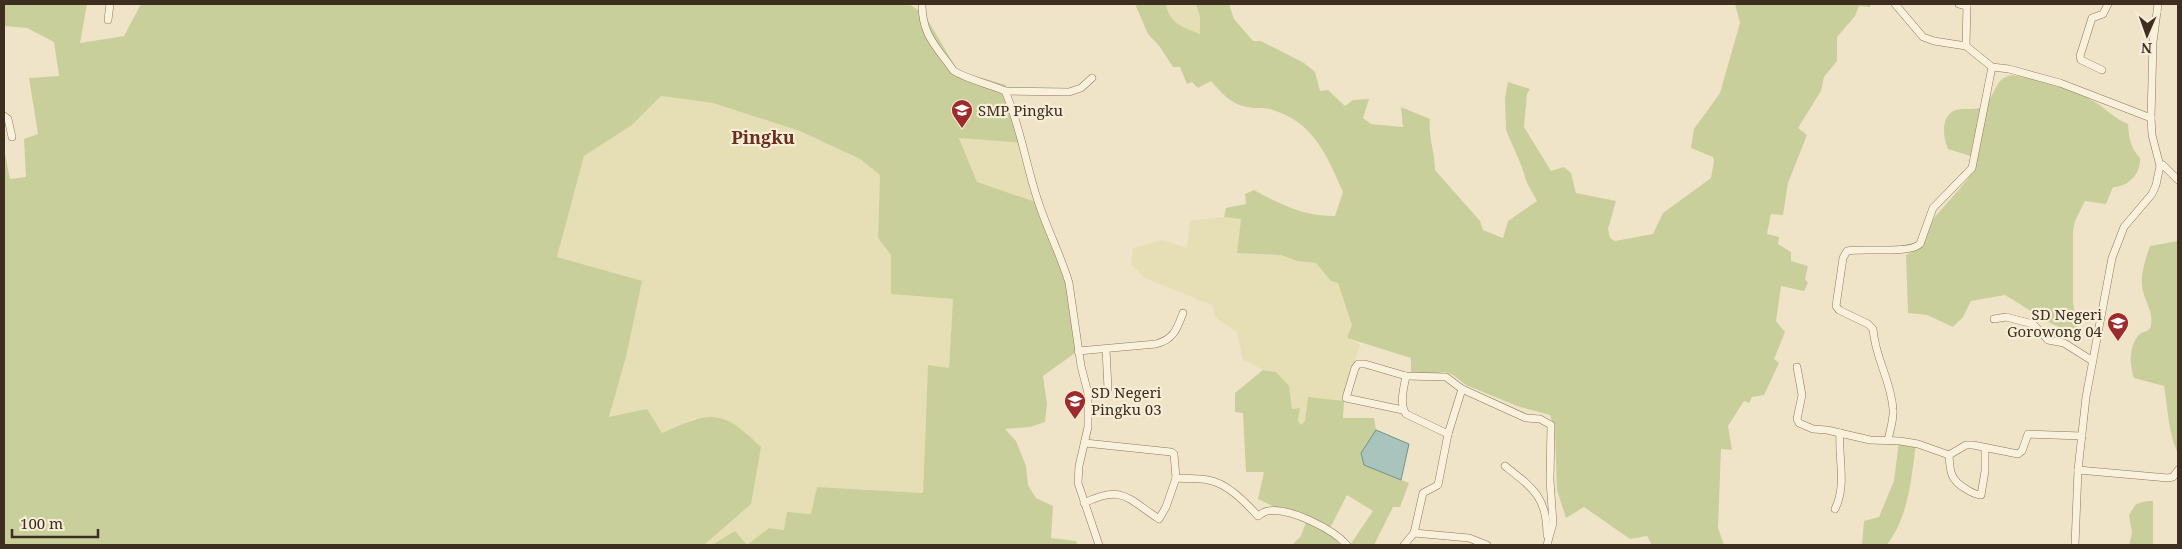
<svg xmlns="http://www.w3.org/2000/svg" width="2182" height="549" font-family="'Noto Serif',serif">
<rect width="100%" height="100%" fill="#f0e4c8"/>
<!-- farmland -->
<g fill="#e6deb5">
<path d="M1166,4H1196L1200,17V35L1175,24L1167,13Z"/>
<path d="M661,96L713,103L800,131L860,159L880,175L878,238L891,255V294L953,299L949,369L928,365L923,493L817,487L811,515L784,530L769,528L747,545H704L751,504L695,418L662,433L609,418L626,357L557,257L584,156L632,125Z"/>
<path d="M959,137L1024,143L1036,180L1039,203L977,182Z"/>
<path d="M1224,217L1241,219L1237,253L1281,255L1297,261L1316,263L1331,281L1338,283L1352,325L1347,338L1360,344L1344,401L1308,397L1305,421L1301,425L1298,422L1300,408L1292,409L1276,372L1263,370L1243,360L1237,332L1216,318L1212,305L1145,278L1131,264L1133,248L1163,240L1187,248L1190,221Z"/>
</g>
<!-- green -->
<g fill="#c9cf9b">
<path d="M4,4H87L80,43L124,36L141,4H909L924,14L958,71L1006,85L1024,143L959,138L977,182L1039,203L1071,291L1075,353L1043,376L1047,404L1045,422L1030,427L1005,429L1016,441L1026,466L1028,485L1036,498L1053,506L1051,538L1076,541L1077,545H712L735,531L747,545L769,528L784,530L787,512L811,514L817,487L923,493L928,365L949,368L953,299L891,294V255L878,238L880,175L860,159L800,131L713,103L661,96L632,125L584,156L557,257L642,281L626,357L609,417L647,409L662,433C711,411 721,408 761,447L751,504L704,545H4V149L10,179L26,177L24,139L38,134L29,78L59,76L54,42L27,28L4,26Z"/>
<path d="M1135,4H1166C1169,24 1183,27 1200,34V17L1196,4H1229L1234,19L1253,41H1261L1304,63L1315,72L1320,91L1328,90L1345,106L1353,100L1369,99L1363,118L1371,124L1403,127L1401,107L1430,119C1428,137 1435,152 1435,170L1480,221L1483,230L1503,238L1508,221L1537,201L1527,183L1522,167L1506,130L1505,98L1508,82L1530,89L1527,94L1524,127L1551,171L1564,167L1571,173L1576,193L1616,201L1608,229L1610,238L1615,241L1653,234L1663,213L1711,178L1714,161L1713,157L1691,148L1694,129L1720,93L1740,23L1735,4H1871L1870,7L1859,6L1855,16L1837,37V61L1824,77L1821,91L1798,128L1807,135L1788,183L1783,215L1771,214L1767,234L1779,237L1778,244L1791,252V261L1808,266L1805,279L1808,283L1804,291L1781,286L1776,321L1785,332L1774,359L1779,363L1764,395L1752,397L1749,403L1744,401L1728,426L1732,450L1721,449L1718,528L1724,545H1652L1647,536L1630,539L1584,507L1566,518L1557,490L1555,430L1550,415L1517,406L1466,385L1453,375L1445,372L1429,374L1411,372V358L1347,338L1352,325L1338,283L1331,281L1316,263L1297,261L1281,255L1237,253L1241,219L1224,217L1226,208L1246,204L1245,194L1254,190C1279,204 1305,217 1335,216L1343,192C1326,154 1314,122 1270,109C1263,107 1255,109 1247,107C1230,104 1222,93 1211,81L1198,88L1192,82L1187,84L1180,67H1173L1160,47L1148,34Z"/>
<path d="M2012,75C2039,80 2069,87 2093,101C2108,109 2111,117 2128,124C2129,138 2130,147 2140,158C2141,174 2128,187 2113,187L2106,204L2085,201L2075,221L2073,231V303L2077,327L2071,332L2050,323L2005,295L1971,301L1963,317L1953,327L1927,315L1908,313L1906,255L1921,247L1934,218L1968,179L1977,158L1948,149C1943,138 1940,115 1956,110C1965,108 1975,110 1984,107C1996,95 1994,78 2012,75Z"/>
<path d="M2178,241V454C2168,432 2168,409 2164,386L2134,378C2129,366 2129,343 2140,334C2144,331 2150,332 2151,325C2154,311 2142,298 2142,284C2141,273 2146,257 2150,246Z"/>
<path d="M1263,370L1276,372L1289,386L1292,409L1300,408L1298,421L1301,425L1305,421L1308,397L1344,401L1343,418H1374L1376,430L1361,453L1364,465L1409,483L1400,507H1393L1374,545H1350L1373,511L1347,495L1328,532L1341,545H1292L1301,536L1306,522L1258,499L1264,472H1246L1243,413L1235,412V393Z"/>
<path d="M1899,441L1916,444C1911,480 1909,515 1887,545H1862L1864,521L1879,517L1894,481Z"/>
<path d="M2147,501H2153V545H2129L2132,533L2129,515L2136,504Z"/>
</g>
<!-- water -->
<path fill="#a9c4bc" stroke="#6f938a" d="M1376,430L1409,444L1401,480L1364,465L1361,453Z"/>
<g fill="none" stroke-linecap="round" stroke-linejoin="round">
<!-- minor casing -->
<g stroke="#8d765c" stroke-width="8">
<g id="minor">
<path d="M922,4C922,35 936,46 953,70C960,77 992,85 1005,91C1021,127 1026,167 1039,204C1048,231 1061,256 1069,283L1081,366L1088,393V427L1079,466L1078,483L1099,545"/>
<path d="M1895,4L1923,37L1934,41L1966,46"/>
<path d="M1959,4L1967,6"/>
<path d="M1967,4L1966,46L1992,67L2009,69L2060,83L2151,118"/>
<path d="M108,20L110,4"/>
<path d="M2102,70L2081,60L2080,56L2092,18L2103,14L2108,4"/>
<path d="M1005,91L1069,92L1081,88L1092,78"/>
<path d="M4,116L8,119L12,137"/>
<path d="M2163,165L2178,180"/>
<path d="M1994,319L2006,317L2033,324L2048,340L2064,343L2091,360"/>
<path d="M1078,351L1156,344C1174,339 1177,329 1183,313"/>
<path d="M1797,367L1802,395L1797,419L1799,423L1813,429L1827,430L1870,440L1900,441L1918,444L1949,455L1966,445H1973L2018,454L2022,451L2028,434L2082,436"/>
<path d="M1406,376C1404,387 1399,404 1406,414L1448,434"/>
<path d="M1088,393L1103,392L1108,389L1106,349"/>
<path d="M1403,410L1346,398L1355,368L1358,364H1365L1406,376L1446,377L1462,389L1526,418L1540,419L1551,425L1550,480L1553,523L1547,545"/>
<path d="M1888,440C1890,430 1894,419 1893,409C1891,380 1875,358 1873,329L1868,324L1839,310L1836,306L1843,258L1847,251C1864,248 1909,254 1920,244L1933,208L1972,168L1992,67"/>
<path d="M1085,443L1171,452L1174,454L1176,478C1187,479 1198,478 1208,480C1227,483 1245,502 1258,516C1261,514 1265,511 1268,511C1290,507 1334,530 1347,545"/>
<path d="M1949,455C1950,471 1950,480 1966,489C1971,492 1975,495 1981,495L1985,471V448"/>
<path d="M1505,466C1533,488 1547,497 1547,535"/>
<path d="M2078,470L2168,478L2173,477L2178,470"/>
<path d="M1084,503C1122,485 1126,497 1159,519L1166,507L1176,478"/>
<path d="M1835,509C1847,485 1838,458 1840,433"/>
<path d="M1414,533L1469,538L1487,545"/>
<path d="M1404,545L1414,533L1423,493L1438,485L1448,434L1462,389"/>
<path d="M2075,545L2078,470L2086,397L2112,258L2124,227L2152,194L2156,185L2160,166L2152,135L2151,118L2153,42L2158,4"/>
</g>
</g>
<!-- minor -->
<use href="#minor" stroke="#faf1dc" stroke-width="7"/>
</g>
<!-- icons -->
<defs>
<g id="school-pin" transform="scale(1.125)"><path d="M0 17L-7.5 6A9.5 9.5 0 1 1 7.5 6Z" fill="#9e2a2b" stroke="#f7eed8"/><path d="M0-5L7-2L0 1L-7-2ZM-4 1L0 2.5L4 1V4Q0 6-4 4Z" fill="#fff"/></g>
</defs>
<g fill-rule="evenodd">
<use href="#school-pin" x="962" y="110"/>
<use href="#school-pin" x="2118" y="323"/>
<use href="#school-pin" x="1075" y="401"/>
</g>
<g text-anchor="middle" dominant-baseline="central" stroke-width="4.5" stroke-linejoin="round" paint-order="stroke">
<!-- poi labels -->
<g font-size="15" fill="#3d2e20" stroke="#f7eed8" text-anchor="start">
<text x="978" y="110">SMP Pingku</text>
<text x="2102" y="314" text-anchor="end">SD Negeri<tspan x="2102" dy="17">Gorowong 04</tspan></text>
<text x="1091" y="392">SD Negeri<tspan x="1091" dy="17">Pingku 03</tspan></text>
</g>
<!-- quarter labels -->
<g font-size="18" font-weight="bold" fill="#6b2e1e" stroke="#f7eed8">
<text x="763" y="137">Pingku</text>
</g>
</g>
<!-- border -->
<rect width="2182" height="549" fill="none" stroke="#3d2e20" stroke-width="10"/>
<!-- north arrow -->
<g transform="translate(2147 35) rotate(182)" stroke="#f7eed8" stroke-width="4" paint-order="stroke">
<path d="M0-4L9 19L0 12L-9 19Z" fill="#3d2e20"/>
<text y="-8" font-size="14" font-weight="bold" text-anchor="middle" fill="#3d2e20">N</text>
</g>
<!-- scale -->
<path d="M12 529v8h86v-8" fill="none" stroke="#3d2e20" stroke-width="2.5"/>
<text x="20" y="529" font-size="15" fill="#3d2e20" stroke="#f7eed8" stroke-width="4" paint-order="stroke">100 m</text>
</svg>
